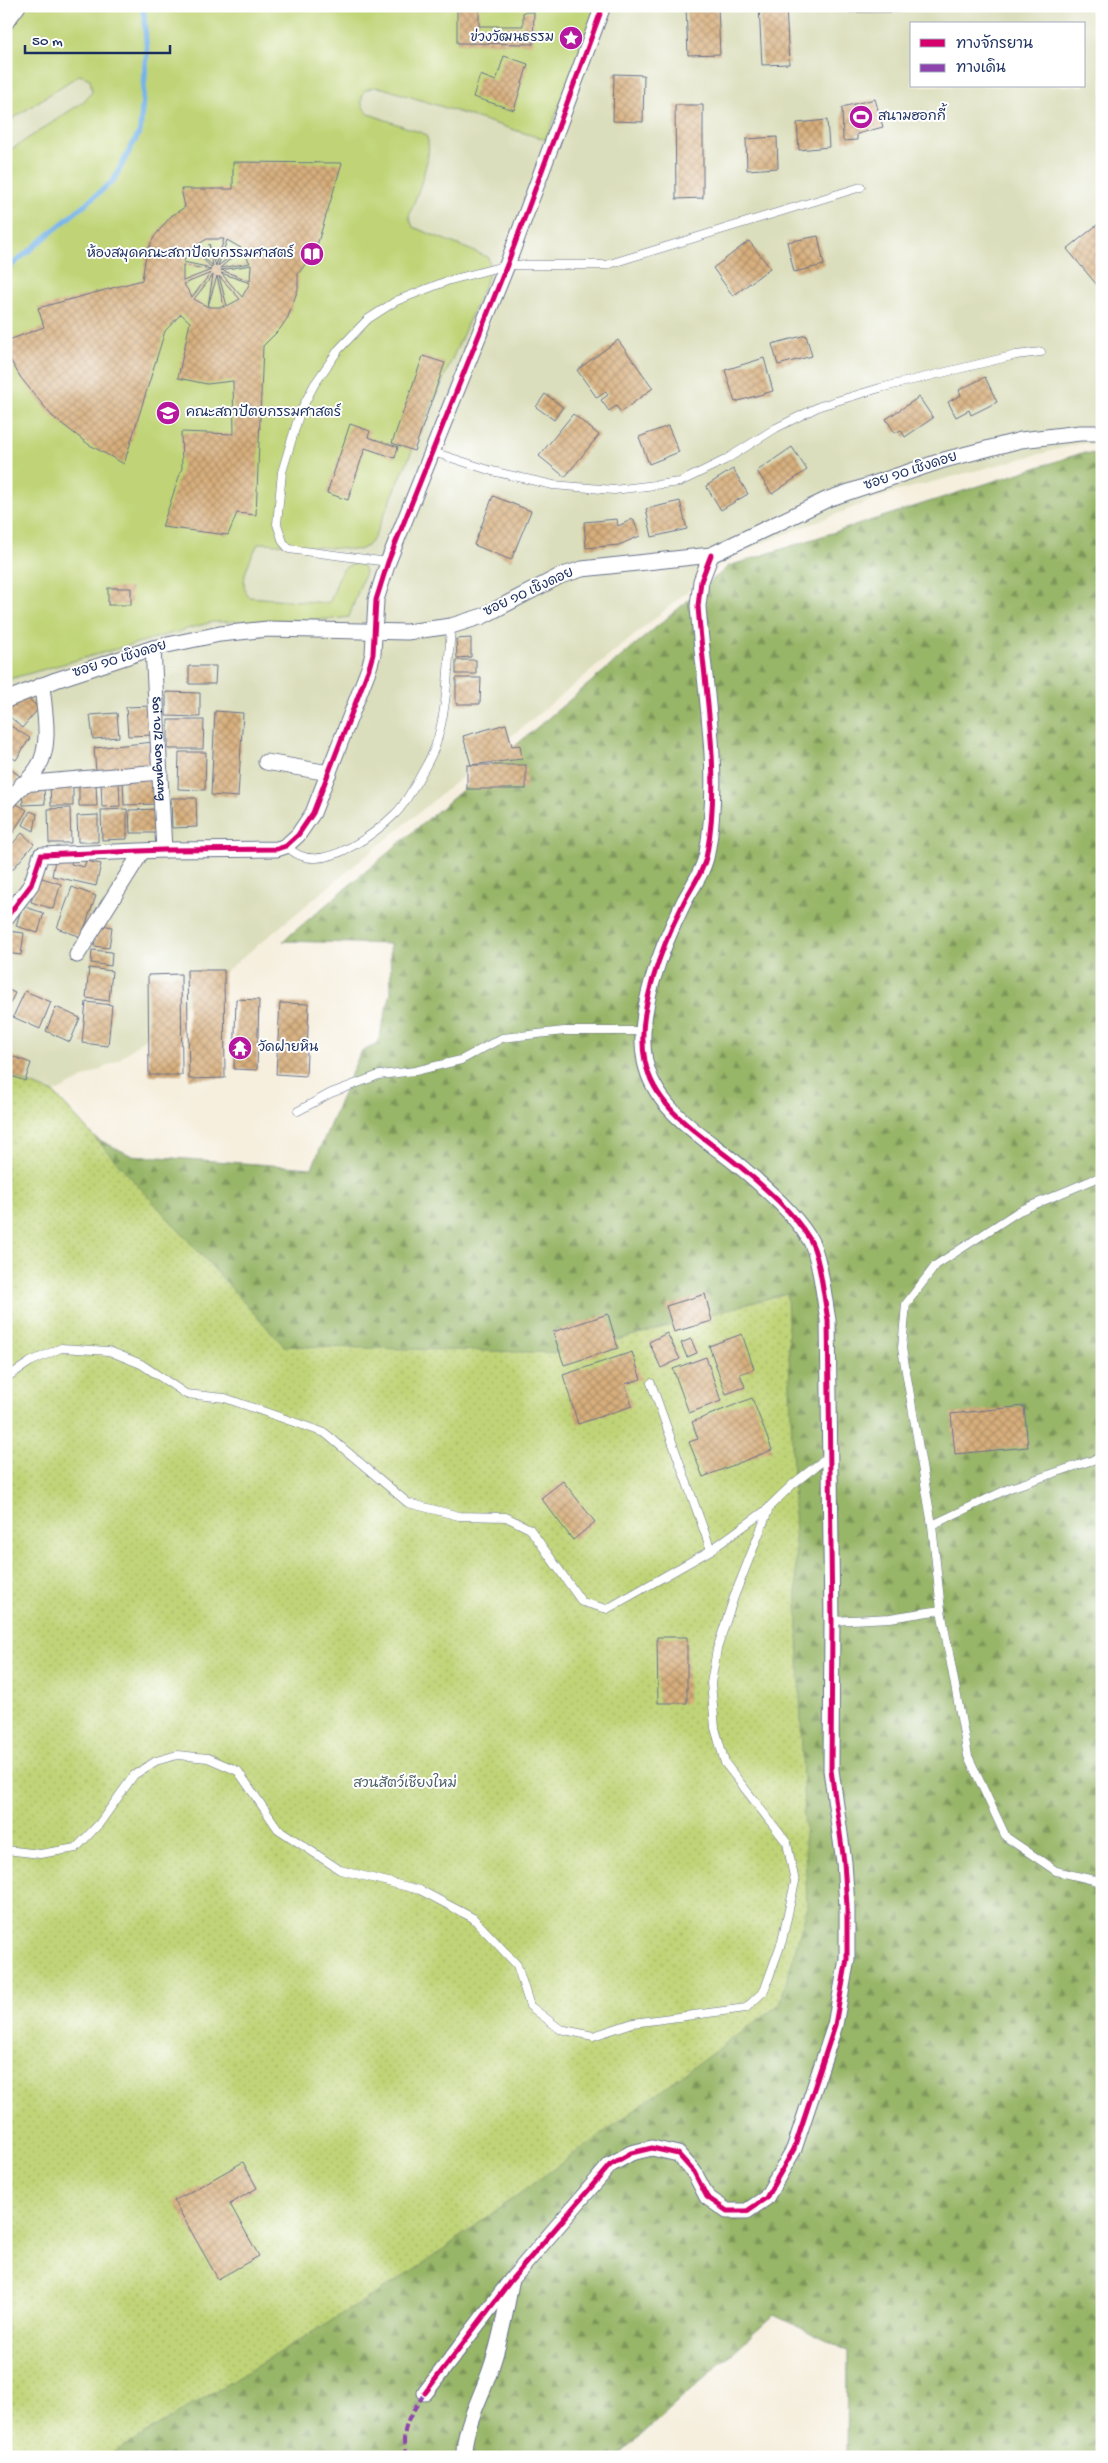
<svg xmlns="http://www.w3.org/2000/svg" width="1108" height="2463" font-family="'Gochi Hand','Playpen Sans Thai',sans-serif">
<defs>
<pattern id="forest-firs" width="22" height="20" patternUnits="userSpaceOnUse" patternTransform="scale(1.25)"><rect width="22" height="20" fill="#98b668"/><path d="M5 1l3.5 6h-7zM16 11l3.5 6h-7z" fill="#7b9459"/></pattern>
<pattern id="park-dots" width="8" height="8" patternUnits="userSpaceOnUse" patternTransform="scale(1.25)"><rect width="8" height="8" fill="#c0d477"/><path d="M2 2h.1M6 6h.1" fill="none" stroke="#a4b669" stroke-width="1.8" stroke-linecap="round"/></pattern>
<pattern id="building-cross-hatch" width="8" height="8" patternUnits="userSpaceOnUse" patternTransform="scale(1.25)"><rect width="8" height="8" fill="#d8af7c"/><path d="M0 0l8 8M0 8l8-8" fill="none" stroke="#ae8f69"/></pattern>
</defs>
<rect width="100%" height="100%" fill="#fff"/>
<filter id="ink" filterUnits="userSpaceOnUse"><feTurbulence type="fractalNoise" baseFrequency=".02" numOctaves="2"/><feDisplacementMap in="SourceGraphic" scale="10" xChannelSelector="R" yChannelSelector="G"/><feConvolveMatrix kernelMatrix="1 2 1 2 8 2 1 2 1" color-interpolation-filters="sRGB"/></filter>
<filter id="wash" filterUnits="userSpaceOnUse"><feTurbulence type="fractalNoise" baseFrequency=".0096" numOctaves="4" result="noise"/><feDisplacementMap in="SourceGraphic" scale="20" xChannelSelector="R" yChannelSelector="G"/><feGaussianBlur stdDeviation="1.12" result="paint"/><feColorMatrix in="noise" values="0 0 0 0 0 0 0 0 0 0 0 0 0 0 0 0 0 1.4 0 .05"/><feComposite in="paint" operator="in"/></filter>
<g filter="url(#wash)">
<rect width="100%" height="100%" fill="#f6efde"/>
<!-- built -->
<path fill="#dbdebc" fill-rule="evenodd" d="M6,6H1102V445L1082,443L894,492L733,554L117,1061L54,1093L6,1075ZM912,24H1084V86H912Z"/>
<!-- grass -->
<path fill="#c0d477" stroke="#6e826a" d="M26,6H598L546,140L383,88L374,87L365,90C360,100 360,106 369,114L425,134C437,149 415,198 409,217L413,227L488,257L491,270L374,538L367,546L359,550L263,543L258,544C250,559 237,584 249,597L326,603L330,601C339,583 337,561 362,564L365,572L349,617L334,619L212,622L6,680V153L83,102L92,92L90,79L79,75L6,123V41Z"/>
<!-- forest -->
<path fill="url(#forest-firs)" stroke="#5a7263" d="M1082,453L1102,454V2457H847L848,2351L774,2315L617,2457H6V1094L130,1155L312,1168L360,1053L378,1043L391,992L390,944L283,941L729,566Z"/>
<!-- park -->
<path fill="url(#park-dots)" stroke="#6e826a" d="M6,1075L54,1093L284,1346L570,1353L787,1293L807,1908L780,2004L416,2269L107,2457H6Z"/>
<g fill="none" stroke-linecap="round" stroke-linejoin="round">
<!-- stream -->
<path stroke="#75b3e8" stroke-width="5.5" d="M6,270L113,181L140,131L147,53L143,6"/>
</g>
<g id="blocks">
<!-- building -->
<g fill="url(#building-cross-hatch)" fill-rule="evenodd">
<path d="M457,6H479V26H523V12H534L533,44L457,43Z"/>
<path d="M686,6H718L720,54L688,55Z"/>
<path d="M759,6H786L789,64L762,65Z"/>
<rect x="840" y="6" width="61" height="6"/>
<path d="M504,56L528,64L514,110L473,97L480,75L496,81Z"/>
<path d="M614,74L644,75L643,122L613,121Z"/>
<path d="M875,99L883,127L857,134V140L843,141L842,107Z"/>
<path d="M675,105H703V198L676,199Z"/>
<path d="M827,120L829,147L799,150L797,123Z"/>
<path d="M777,137L778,168L747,170L746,139Z"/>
<path d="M233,162L342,163L315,252L298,274V289L288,317L280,329L263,346L256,515L237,513L228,535L162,527L182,468L181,432L234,434L233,381L207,384L178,378L190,322L181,314L165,331L124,464L88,444L52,416L21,378L6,353V341L44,327L38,308L142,280L146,254L154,237L171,216L185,207L181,189H233ZM207,239H224L216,266L209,244L213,266L192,248ZM227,240L241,248L218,266ZM192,249L212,268L183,262ZM242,249L250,263L220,268ZM183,265L211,270L183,281ZM251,265L250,281L221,270ZM211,273L192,297L184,284ZM221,273L250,283L242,297ZM213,275L208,306L217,276L224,307H208L194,299ZM219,276L240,299L227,306Z"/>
<path d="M1102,221V291L1067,249Z"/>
<path d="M818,236L824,265L794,272L787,242Z"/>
<path d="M749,241L770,268L733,296L713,268Z"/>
<path d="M806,335L812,356L778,365L772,344Z"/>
<path d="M618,340L653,388L621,412L616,406L609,411L601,400L608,395L606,391L597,398L577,370Z"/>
<path d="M423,356L445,363L414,451L392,443Z"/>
<path d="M764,358L773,391L735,402L725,370Z"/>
<path d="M985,377L997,402L971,415L969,410L956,417L948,402L961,395L959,390Z"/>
<path d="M545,394L563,407L554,420L536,407Z"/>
<path d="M919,397L933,418L905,437L901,430L895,433L886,419Z"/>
<path d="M573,414L599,435L565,477L539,456Z"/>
<path d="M350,424L370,431L368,437L398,447L395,458L365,448L348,500L327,493Z"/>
<path d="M668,426L679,452L649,464L639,437Z"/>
<path d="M792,447L807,470L772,494L757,471Z"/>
<path d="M733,469L748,494L721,510L706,486Z"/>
<path d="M493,496L531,511L511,560L474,545Z"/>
<path d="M680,501L687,529L652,537L646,509Z"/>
<path d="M617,519L618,526L633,519L640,536L619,545L586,548L584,522Z"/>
<rect x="108" y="588" width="23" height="17"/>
<path d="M471,638V657L457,658L456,639Z"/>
<rect x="456" y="660" width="20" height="14"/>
<path d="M189,666H216L215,684H189Z"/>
<path d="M456,678H481L480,704H456Z"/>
<path d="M166,692L200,693V717L166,716Z"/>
<path d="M23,694L39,708L22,728L6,713Z"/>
<path d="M151,706L153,735L128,736L126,707Z"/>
<path d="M215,711L243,713L238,797L211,795Z"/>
<path d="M117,713L119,737L93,739L90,715Z"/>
<path d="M168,720H204L203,749H168Z"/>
<path d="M6,723L30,738L16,760L6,754Z"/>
<path d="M506,724L512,746L520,745L522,759L471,765L463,736Z"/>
<path d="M154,742L156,765L96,771L94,748Z"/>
<path d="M179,752H206L205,790L178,789Z"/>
<rect x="467" y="765" width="59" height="24"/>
<path d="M6,766L20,776L6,794Z"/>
<path d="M156,777L157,804L124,805L123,778Z"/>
<path d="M119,780L120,806L102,807L101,781Z"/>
<path d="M79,783H96L97,806H79Z"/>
<path d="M73,784V806H51L50,785Z"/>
<path d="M22,789H44L45,804L23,805Z"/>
<path d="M171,798H196L197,827L172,828Z"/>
<path d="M12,801L27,810L12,834L6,831V810Z"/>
<path d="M70,808L71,843H49L48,809Z"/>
<path d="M127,809V839L102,840L101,810Z"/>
<path d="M159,809V833H130L129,810Z"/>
<path d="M30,811L37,814L34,831L23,825Z"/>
<path d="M98,815V842H78L77,816Z"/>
<path d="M22,833L34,844L12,870L6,866V851Z"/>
<path d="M56,855L72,859L71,864L84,867L86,861L101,864L96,886L52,876Z"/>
<path d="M39,877L61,884L53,909L31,902Z"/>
<path d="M72,887L96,896L81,937L57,928Z"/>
<path d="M22,906L44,913L38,933L16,926Z"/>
<path d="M98,924L112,927L109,948L94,946Z"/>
<path d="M7,931L24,933L21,955L6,953Z"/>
<path d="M92,950L112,952L111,966L91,963Z"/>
<path d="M89,968L112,971L109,1001L86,998Z"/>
<path d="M187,970H224L225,1078L189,1079Z"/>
<path d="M181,974L182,1075H149L148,975Z"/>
<path d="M6,989L15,993L6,1012Z"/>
<path d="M25,991L51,1002L40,1029L13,1017Z"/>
<path d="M236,999L259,1000L257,1070L234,1069Z"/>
<path d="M86,1002L112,1005L108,1046L82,1043Z"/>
<path d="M280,1003L309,1004L306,1076L276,1074Z"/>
<path d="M56,1007L80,1018L70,1042L46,1031Z"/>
<path d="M6,1054L31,1063L25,1081L6,1074Z"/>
<path d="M705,1294L712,1321L674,1332L666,1306Z"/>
<path d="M608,1314L618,1348L564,1365L553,1332Z"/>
<path d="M667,1333L680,1359L661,1368L649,1342Z"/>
<path d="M742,1334L754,1369L740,1374L745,1387L726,1394L709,1346Z"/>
<path d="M691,1339L697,1353L687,1357L681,1343Z"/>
<path d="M632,1352L641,1379L625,1384L632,1406L578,1424L563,1375Z"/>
<path d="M706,1357L721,1401L689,1413L673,1369Z"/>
<path d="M752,1398L772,1450L703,1477L689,1442L698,1439L692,1422Z"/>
<path d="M1024,1406L1028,1447L955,1454L951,1414Z"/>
<path d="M563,1481L595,1522L573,1540L541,1498Z"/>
<path d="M657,1637H687V1703H658Z"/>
<path d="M243,2162L257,2188L230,2204L259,2256L218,2279L174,2201Z"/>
</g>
</g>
</g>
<g filter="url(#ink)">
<use href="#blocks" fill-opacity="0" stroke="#68728b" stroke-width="1"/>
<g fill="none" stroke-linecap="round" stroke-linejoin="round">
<!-- service casing -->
<g stroke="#68728b" stroke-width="9">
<g id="service">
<path d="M433,452L492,471L553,485L614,490L680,482L725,460L776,428L820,406L880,388L1016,355L1041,352"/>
<path d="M388,562L289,549L283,542L277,524L282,472L300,412L314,385L339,349L368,319L396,301L447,281L507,265H606L861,187"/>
<path d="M286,846C290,849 294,853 299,855C329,869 376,833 396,813C405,805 431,758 435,747C448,709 448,665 451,626"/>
<path d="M298,1111L331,1093L379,1075L415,1071L461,1060L502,1038L564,1031H644"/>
<path d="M1102,1176L1019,1211L936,1265L906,1304L902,1348L932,1525L941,1610L968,1756L1006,1837L1056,1871L1102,1882"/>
<path d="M6,1378L30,1362L61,1348L109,1351L141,1364L186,1394L225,1398L325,1433L408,1503L459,1516L506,1517L530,1529L582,1602L607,1609L711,1550L769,1508"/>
<path d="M651,1383L711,1550"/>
<path d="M932,1525L1010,1488L1102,1457"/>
<path d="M832,1621L890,1618L941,1610"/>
<path d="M6,1850L40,1854L76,1848L99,1824L134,1775L156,1761L177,1755L208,1758L238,1771L278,1829L340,1870L420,1890L473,1918L517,1965L530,2006L560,2029L593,2036L633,2023L746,2008L764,1991L782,1941L795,1882L787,1843L725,1763L715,1728L711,1683L717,1649L734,1597L770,1506L793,1484L829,1456"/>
</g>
</g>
<!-- minor casing -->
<g stroke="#68728b" stroke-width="17">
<g id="minor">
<path d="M6,22L18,6"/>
<path id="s1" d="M153,648L164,850"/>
<path d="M6,700L56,680L153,648L220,634L268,629L407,632L451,626L483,616L560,576L582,569L711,555L828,499L944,460L1021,440L1080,433H1102"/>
<path d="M266,762L329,773"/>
<path d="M22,784L160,772"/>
<path d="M6,803C16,792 30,780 38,767C52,745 44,710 42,685"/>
<path d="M6,918L31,885L41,855L164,850L277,849L286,846L298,835L313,813L369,668L373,654L376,600L388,562L507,265L603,6"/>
<path d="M77,955L141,853"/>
<path d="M425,2393L512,2279L610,2165L631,2153L652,2148L678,2154L694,2172L707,2197L727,2211H747L766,2198L794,2149L835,2025L847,1959V1906L844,1862L831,1770L832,1621L828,1320C824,1299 820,1255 809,1238C793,1212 766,1189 743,1169C707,1138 655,1112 645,1061C635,1014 662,946 683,904C691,888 704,871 707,853C722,772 704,688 698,606L701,581L711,555"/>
<path d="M464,2457C463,2426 483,2395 492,2365C501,2338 506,2311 511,2283"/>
</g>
</g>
<!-- service -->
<use href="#service" stroke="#fff" stroke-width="8"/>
<!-- minor -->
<use href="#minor" stroke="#fff" stroke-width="15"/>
<!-- quiet -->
<path stroke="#8e44ad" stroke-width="4" stroke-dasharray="8 4" stroke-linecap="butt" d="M407,2457C398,2431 411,2413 425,2393"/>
<!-- cycleway casing -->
<g stroke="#fff" stroke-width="8">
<g id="cycleway">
<path d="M6,918L31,885L41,855L164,850L277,849L286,846L298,835L313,813L369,668L373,654L376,600L388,562L507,265L603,6"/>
<path d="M425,2393L512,2279L610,2165L631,2153L652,2148L678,2154L694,2172L707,2197L727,2211H747L766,2198L794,2149L835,2025L847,1959V1906L844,1862L831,1770L832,1621L828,1320C824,1299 820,1255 809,1238C793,1212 766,1189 743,1169C707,1138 655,1112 645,1061C635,1014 662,946 683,904C691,888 704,871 707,853C722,772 704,688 698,606L701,581L711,555"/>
</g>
</g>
<!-- cycleway -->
<use href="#cycleway" stroke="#d6006c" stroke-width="5"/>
</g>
</g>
<!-- icons -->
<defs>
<g id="sight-disc" transform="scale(1.25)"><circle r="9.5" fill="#b5179e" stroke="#fff"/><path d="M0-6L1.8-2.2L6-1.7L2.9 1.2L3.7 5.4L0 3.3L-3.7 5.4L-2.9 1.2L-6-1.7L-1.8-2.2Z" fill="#fff"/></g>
<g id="stadium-disc" transform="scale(1.25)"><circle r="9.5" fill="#b5179e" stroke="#fff"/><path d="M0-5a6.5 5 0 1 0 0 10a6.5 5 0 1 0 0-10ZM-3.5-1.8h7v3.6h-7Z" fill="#fff"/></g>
<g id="library-disc" transform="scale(1.25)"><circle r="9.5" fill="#b5179e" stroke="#fff"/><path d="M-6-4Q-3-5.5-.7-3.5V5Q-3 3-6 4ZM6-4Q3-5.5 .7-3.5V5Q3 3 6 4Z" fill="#fff"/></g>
<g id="university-disc" transform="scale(1.25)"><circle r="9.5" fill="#b5179e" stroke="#fff"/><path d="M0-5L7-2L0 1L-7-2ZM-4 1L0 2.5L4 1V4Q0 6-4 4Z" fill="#fff"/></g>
<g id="temple-disc" transform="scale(1.25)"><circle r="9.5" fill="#b5179e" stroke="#fff"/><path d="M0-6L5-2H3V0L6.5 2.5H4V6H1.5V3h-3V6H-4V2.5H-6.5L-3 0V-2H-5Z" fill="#fff"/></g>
</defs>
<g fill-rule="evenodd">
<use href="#sight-disc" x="571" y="38"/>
<use href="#stadium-disc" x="861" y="117"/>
<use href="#library-disc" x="312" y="254"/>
<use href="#university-disc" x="168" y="413"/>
<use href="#temple-disc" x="240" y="1048"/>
</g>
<g text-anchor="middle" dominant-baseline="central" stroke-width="4" stroke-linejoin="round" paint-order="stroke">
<!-- poi labels -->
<g font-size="14" fill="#1b2f5e" stroke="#fff" text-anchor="start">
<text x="554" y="38" text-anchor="end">ข่วงวัฒนธรรม</text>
<text x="878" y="117">สนามฮอกกี้</text>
<text x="294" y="254" text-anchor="end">ห้องสมุดคณะสถาปัตยกรรมศาสตร์</text>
<text x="186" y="413">คณะสถาปัตยกรรมศาสตร์</text>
<text x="258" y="1048">วัดฝายหิน</text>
</g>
<!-- street labels -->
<g font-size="14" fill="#1b2f5e" stroke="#fff">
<text transform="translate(911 472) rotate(-18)">ซอย ๑๐ เชิงดอย</text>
<text transform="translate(529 593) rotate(-25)">ซอย ๑๐ เชิงดอย</text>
<text transform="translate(120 660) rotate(-17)">ซอย ๑๐ เชิงดอย</text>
<text stroke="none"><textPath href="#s1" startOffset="101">Soi 10/2 Songnang</textPath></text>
</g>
<!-- park labels -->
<g font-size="14" fill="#4d6166" stroke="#fff">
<text x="405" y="1784">สวนสัตว์เชียงใหม่</text>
</g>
</g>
<!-- margin -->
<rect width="1108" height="2463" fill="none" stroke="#fff" stroke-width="25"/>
<!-- legend -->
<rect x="910" y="22" width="175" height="65" fill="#ffffff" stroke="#a4acbf"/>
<rect x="920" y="39" width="25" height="8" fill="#d6006c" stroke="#a4acbf"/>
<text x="956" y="48" font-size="15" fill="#1b2f5e">ทางจักรยาน</text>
<rect x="920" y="64" width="25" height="8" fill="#8e44ad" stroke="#a4acbf"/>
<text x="956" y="72" font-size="15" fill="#1b2f5e">ทางเดิน</text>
<!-- scale -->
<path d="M25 45v8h145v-8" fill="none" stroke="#1b2f5e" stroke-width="2.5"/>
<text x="32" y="45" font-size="15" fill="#1b2f5e" stroke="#ffffff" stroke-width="4" paint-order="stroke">50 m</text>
</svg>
